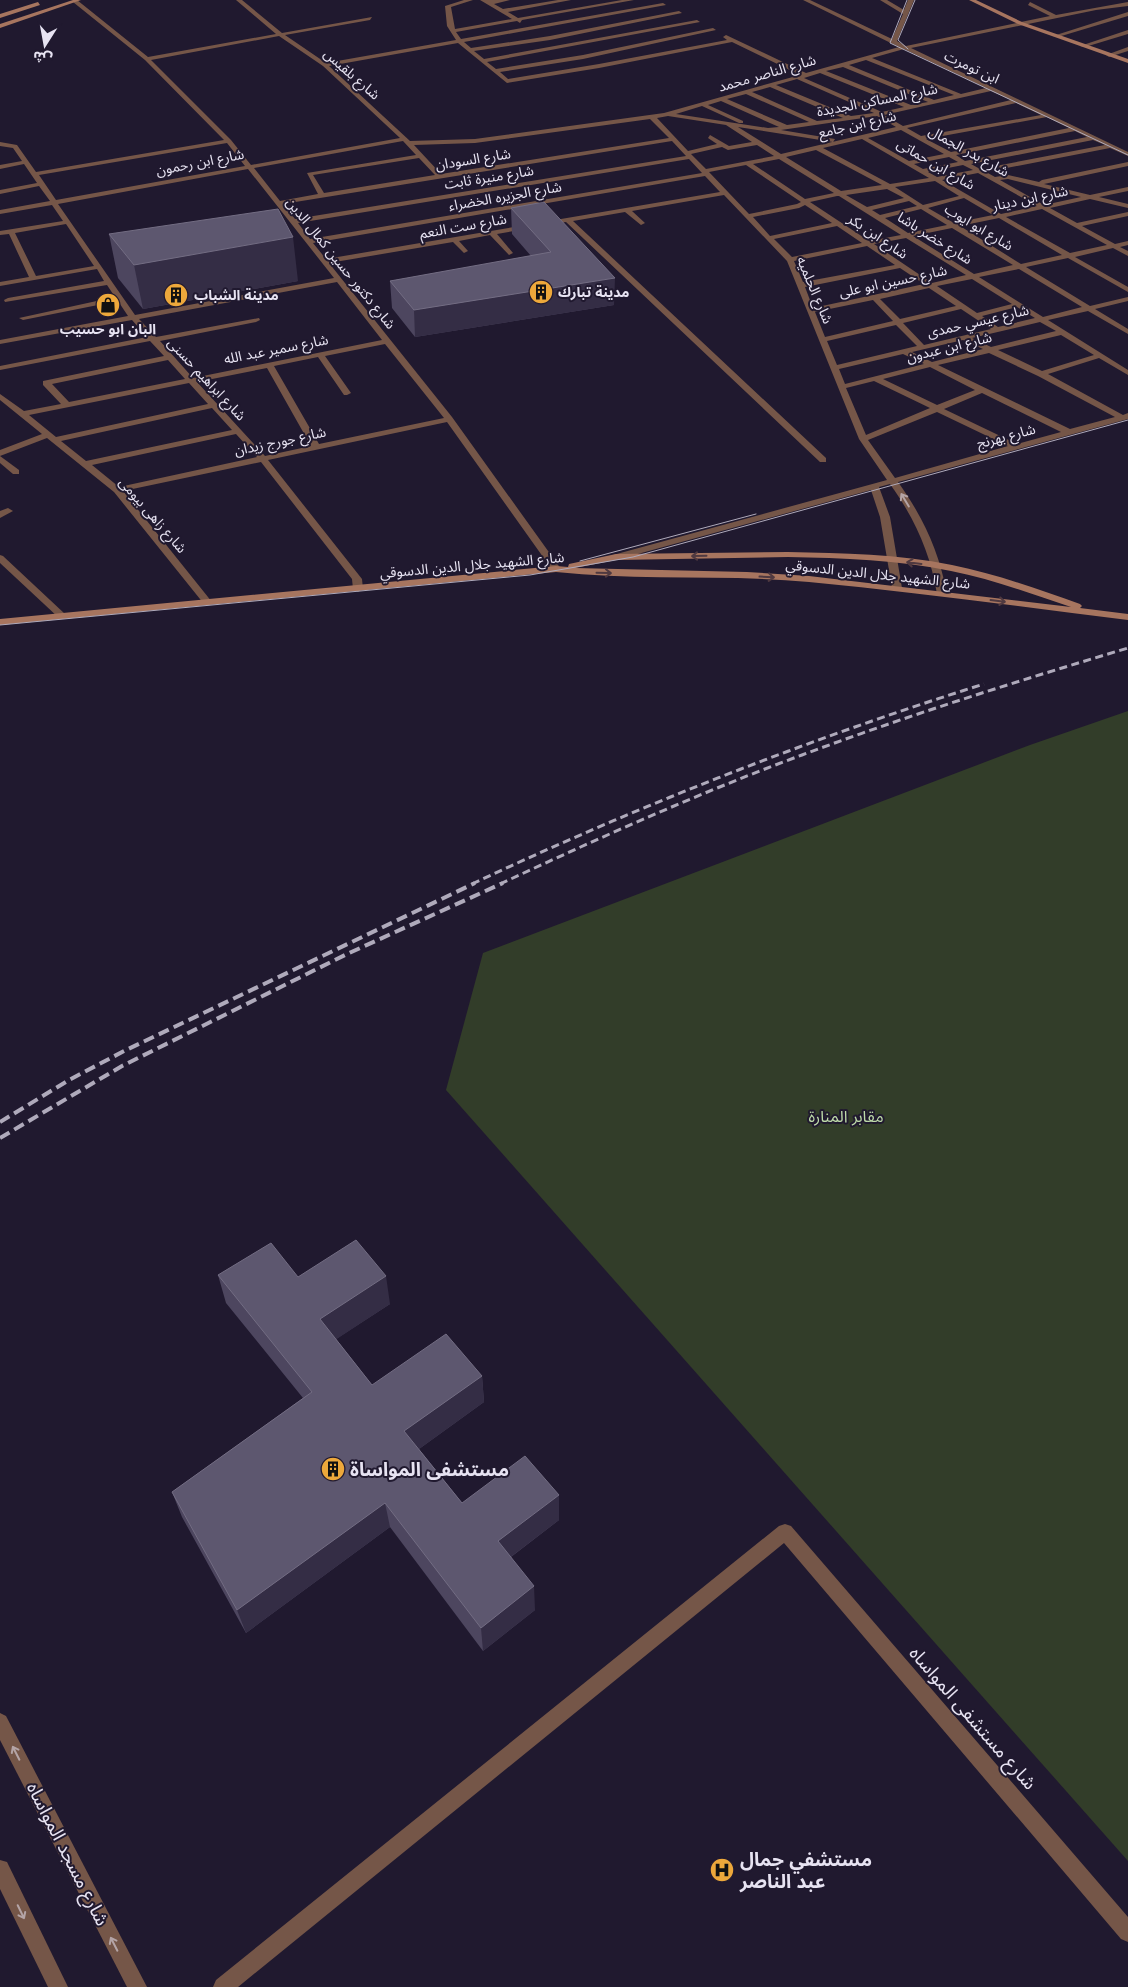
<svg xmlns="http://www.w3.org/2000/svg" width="1128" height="1987" font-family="Helvetica,'Noto Sans Arabic',sans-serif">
<rect width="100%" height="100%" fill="#20192f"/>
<!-- green -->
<path fill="#323d29" d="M1128,711V1861L446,1090L483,953L1030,745Z"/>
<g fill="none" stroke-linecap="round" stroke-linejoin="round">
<!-- street -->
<g fill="#755648" fill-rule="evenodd">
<path d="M73,0H77L148,57L276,34L236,0H242L282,33L372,17L370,20L285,35L326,63L456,40L447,26L445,6L464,0H473L451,7L455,29L512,19L480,0H510L494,4L503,9L558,0H571L508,12L518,18L622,0H634L522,20L520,23L517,21L456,32L461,39L663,3L666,5L464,42L471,48L550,36L679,11L682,13L550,40L474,51L484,59L697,20L700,22L487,62L496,69L583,55L713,28L716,30L583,59L500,72L508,79L599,64L727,40L723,37L726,35L806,73L899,47L803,0H810L892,39L903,14L880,0H887L904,10L908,0H914L897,41L906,46L1050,16L1028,5L1030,2L1056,15L1128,2V6L1096,10L911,48L1128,152V156L1110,148L986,172L995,177L1008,175L1039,182L1042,180L1128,162V166L1044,184L1090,195L1128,187V191L1099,197L1128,204V208L1090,199L1050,208L1077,223L1128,212V216L1082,226L1115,244L1128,241V245L1120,247L1128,251V256L1113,248L1075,257L1128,287V292L1068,258L1026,267L1090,306L1128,297V301L1095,309L1128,329V334L1088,311L1048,320L1128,370V375L1099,358L1048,374L1123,415L1128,413V419L898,482C923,517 939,551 947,594L945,596H939L937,594C930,552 915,519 890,484L879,487L890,517L902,588L900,590L897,591L892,588L880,517L871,490L616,560L611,557L613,555L887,480L859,439L787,261L724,195L632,211L645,223L641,225L625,212L573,221L826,458V462H820L566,222L497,234L513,253L509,255L490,235L459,241L468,251L464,253L453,242L329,263L452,417L561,569L556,572L553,571L447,422L268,460L362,579L363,589L358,592L353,589L352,579L261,462L123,491L212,602L210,604H204L114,492L47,438L0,456V450L42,434L0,400V394L24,411L61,404L43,385V381L164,356L150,341L0,370V366L147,337L132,320L0,344V340L128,316L118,301L23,320L19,318L115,297L107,285L5,302L4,300L8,298L104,281L97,269L0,286V282L29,277L9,234L0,235V231L63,221L52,205L0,214V210L50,201L39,186L0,194V190L37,183L24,164L0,169V165L22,161L13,148L0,146V142L17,145L36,172L224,140L145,60L73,2ZM279,36L323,66L400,138L251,165L231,140L151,60ZM732,42L800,75L664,113L475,139L410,141L329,66L458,43L507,83L599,68ZM904,49L986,88L961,94L872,58ZM866,60L954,95L934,100L849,65ZM843,67L928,102L911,105L826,71ZM820,73L904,107L882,112L804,78ZM797,79L874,113L851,116L776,85ZM770,87L843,118L817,121L752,92ZM991,91L1011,100L903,126L884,115ZM746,94L809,122L787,125L727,99ZM721,101L779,127L768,128L676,114L702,106L739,123H743V121L708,105ZM1016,103L1041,115L921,136L907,128ZM668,116L726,125L752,142L729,146L710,135L708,138L717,144L688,151L657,118ZM877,116L896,127L781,154L738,127L833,142L835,139L781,130ZM1047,117L1069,128L951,152L926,139ZM650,119L669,138L441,174L414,145L475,143ZM901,130L944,154L909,161L868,138ZM1075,131L1087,137L965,161L956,155ZM862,139L929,178L890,184L823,148ZM1093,140L1105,145L980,169L971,164ZM403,141L416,155L307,173L318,194L280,201L254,168ZM672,141L686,156L295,219L283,204ZM227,143L245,166L56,200L39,175ZM757,145L774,156L706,169L691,154L722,147L728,150ZM816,150L882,185L841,191L786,157ZM949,157L958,162L923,169L914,164ZM419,158L435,175L324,193L313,175ZM689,159L702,173L310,239L298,223ZM779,159L834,193L805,199L753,164ZM746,165L801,202L797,204L749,214L709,172ZM963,165L973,170L937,177L928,172ZM248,169L334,278L135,315L58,204ZM978,173L1037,206L1001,214L942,180ZM705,176L720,192L326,259L313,243ZM1008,179L1081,197L1044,205L1000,180ZM935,181L959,196L923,205L895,187ZM887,189L904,198L867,207L846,195ZM837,196H839L901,235L869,241L810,202ZM964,198L993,215L954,223L928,208ZM909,201L917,206L880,215L872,210ZM805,205L832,223L770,236L753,217L799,208ZM921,209L947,225L908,233L885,218ZM1042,209L1107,245L1070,253L1006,217ZM999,218L1062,255L1021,264L960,226ZM66,224L94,266L36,276L15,233ZM837,226L862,243L792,257L774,239ZM952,228L1013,265L974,274L913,236ZM906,238L966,275L932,283L874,244ZM867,246L895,265L803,282L794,261ZM900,268L924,284L813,308L805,287ZM1019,269L1082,307L1043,317L979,277ZM972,279L1012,304L977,313L937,286ZM337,282L382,340L193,378L160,341L256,322L260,320L259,318L156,337L139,319ZM929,288L956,306L900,319L880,299ZM873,300L893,321L825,337L815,312ZM1017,307L1035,318L998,327L982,316ZM961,309L991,329L924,345L903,323ZM1040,322L1056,331L991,347L972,338ZM896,325L917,346L837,365L827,341ZM1061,335L1094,355L1042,371L998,350ZM963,340L983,349L932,362L912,352ZM385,344L444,418L319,444L274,366L318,357L344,395H347L351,393L325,356ZM989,353L1038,376L1115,417L1070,429L938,365ZM903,354L924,364L845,384L839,369ZM168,360L185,379L69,402L52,384ZM930,367L975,390L937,405L883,379ZM267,368L311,446L265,456L197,382ZM874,381L930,408L866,435L846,388ZM189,383L208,404L56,437L29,415ZM982,393L1061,432L1017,444L944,409ZM212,408L232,430L86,461L61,441ZM937,412L1008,446L895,478L868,440ZM236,434L257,457L119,487L92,465Z"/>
<path d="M1128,12V16L1058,37L1053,36Z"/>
<path d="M1128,30V34L1085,47L1080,46Z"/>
<path d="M1128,47V51L1109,57L1106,55Z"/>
<path d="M0,456L19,470V474H13L0,463Z"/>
<path d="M8,508L13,511L0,518V511Z"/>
<path d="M0,555L3,556L65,614V618H59L0,563Z"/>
<path d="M785,1524L791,1526L1128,1917V1942L1121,1939L784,1543L238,1987H213L216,1980L779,1526Z"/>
<path d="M0,1713L6,1716L147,1987H127L0,1740Z"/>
<path d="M0,1860L7,1862L68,1987H48L0,1889Z"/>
</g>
<!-- secondary -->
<g fill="#a7755f" fill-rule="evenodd">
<path d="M73,0H81L0,28V24Z"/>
<path d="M969,0H976L1022,22L1128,59V63L1018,24Z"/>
<path d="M38,2L40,5L0,18V14Z"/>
<path d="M788,552C843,553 898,554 952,565C996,574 1038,589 1080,604L1082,606L1080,608L1128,614V620C1022,607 915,592 809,582C725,574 640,581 556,572L0,625V619L556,566L568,567L569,564L616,554ZM788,557C843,558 898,560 951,571C992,579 1032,594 1071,607L809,576L747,572L575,568L616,560Z"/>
</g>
<!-- tram -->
<g stroke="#afaabb" stroke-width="1">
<path d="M907,0L890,43L1128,155"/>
<path d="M908,49L898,40L915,0"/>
<path d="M580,561L756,514"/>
<path d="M0,625L530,575L633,557L1128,420"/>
</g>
<!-- rail-far1 -->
<g stroke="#afaabb" stroke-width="3" stroke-dasharray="8 4.5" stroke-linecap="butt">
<path d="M472,884C638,806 809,739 984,684"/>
<path d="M500,884C599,838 699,793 802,755C909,715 1018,681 1128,648"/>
</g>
<!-- rail -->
<g stroke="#afaabb" stroke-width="4" stroke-dasharray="11 5.5" stroke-linecap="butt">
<path d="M0,1122L69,1080L124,1051L475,883"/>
<path d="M0,1138L122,1066L347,954L503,883"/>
</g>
</g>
<!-- wall -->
<g fill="#4d465f">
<path d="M511,208L614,305L415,337L392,308L390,281L531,256L512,234Z"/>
<path d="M109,234L298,281L143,309L118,278Z"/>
<path d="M218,1275L298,1277L390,1304L336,1339L372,1385L482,1376L484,1402L419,1449L462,1503L559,1520L511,1557L535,1610L483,1651L390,1527L246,1633L182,1517L172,1492L303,1398L226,1303Z"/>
</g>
<!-- shaded-wall -->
<g fill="#342d45">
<path d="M293,237L298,281L143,309L134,265Z"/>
<path d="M615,278L614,305L415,337L414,310Z"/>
<path d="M386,1276L390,1304L326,1346L320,1319Z"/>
<path d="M482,1376L484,1402L408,1457L404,1431Z"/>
<path d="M559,1495V1520L500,1565L498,1541Z"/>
<path d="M385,1503L390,1527L246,1633L237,1610Z"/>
<path d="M534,1586L535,1610L483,1651L481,1628Z"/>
</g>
<!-- building -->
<g fill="#5d576f" stroke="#736d83">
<path d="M544,202L615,278L414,310L390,281L551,252L511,208Z"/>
<path d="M278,209L293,237L134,265L109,234Z"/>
<path d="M356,1240L386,1276L320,1319L372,1385L446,1334L482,1376L404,1431L462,1503L525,1456L559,1495L498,1541L534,1586L481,1628L385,1503L237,1610L172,1492L312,1392L218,1275L271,1243L298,1277Z"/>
</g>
<!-- one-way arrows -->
<defs><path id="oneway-shaft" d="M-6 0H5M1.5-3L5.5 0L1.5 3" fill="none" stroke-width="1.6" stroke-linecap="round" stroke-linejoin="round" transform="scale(1.25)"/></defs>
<g stroke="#b4a4a6">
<use href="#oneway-shaft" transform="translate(905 500) rotate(-121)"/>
<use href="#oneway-shaft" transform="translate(16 1753) rotate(-117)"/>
<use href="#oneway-shaft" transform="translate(21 1912) rotate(64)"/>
<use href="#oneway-shaft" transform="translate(114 1944) rotate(-117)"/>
</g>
<g stroke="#4f3940">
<use href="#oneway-shaft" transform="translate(699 556) rotate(179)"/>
<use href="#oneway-shaft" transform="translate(914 563) rotate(-173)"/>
<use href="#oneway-shaft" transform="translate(604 573) rotate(1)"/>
<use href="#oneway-shaft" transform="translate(767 577) rotate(3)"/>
<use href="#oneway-shaft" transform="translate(998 601) rotate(7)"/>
</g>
<!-- icons -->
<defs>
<g id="building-disc" transform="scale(1.25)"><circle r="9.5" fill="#eda83b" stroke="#20192f"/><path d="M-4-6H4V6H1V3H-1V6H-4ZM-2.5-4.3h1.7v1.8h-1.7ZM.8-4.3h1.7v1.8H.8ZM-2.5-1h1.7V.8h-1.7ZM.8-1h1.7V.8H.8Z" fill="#111"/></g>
<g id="shop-disc" transform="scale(1.25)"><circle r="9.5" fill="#eda83b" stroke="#20192f"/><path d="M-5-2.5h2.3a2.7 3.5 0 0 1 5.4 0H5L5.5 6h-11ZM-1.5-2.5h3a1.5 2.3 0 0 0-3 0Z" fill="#111"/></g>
<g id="hospital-disc" transform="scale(1.25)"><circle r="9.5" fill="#eda83b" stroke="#20192f"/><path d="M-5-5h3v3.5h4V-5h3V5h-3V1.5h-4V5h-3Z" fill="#111"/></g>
</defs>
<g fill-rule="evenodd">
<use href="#building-disc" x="541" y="292"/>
<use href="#building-disc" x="176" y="295"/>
<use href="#shop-disc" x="108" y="305"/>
<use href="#building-disc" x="333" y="1469"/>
<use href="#hospital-disc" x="722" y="1870"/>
</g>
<g text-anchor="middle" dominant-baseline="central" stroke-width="4" stroke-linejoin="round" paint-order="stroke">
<!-- far-street labels -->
<g font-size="14" fill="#e7e3f2" stroke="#20192f">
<text transform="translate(972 67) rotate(25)">ابن تومرت</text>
<text transform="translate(767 73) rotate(-16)">شارع الناصر محمد</text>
<text transform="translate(352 74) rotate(41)">شارع بلقيس</text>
<text transform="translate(877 100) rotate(-11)">شارع المساكن الجديدة</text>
<text transform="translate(857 124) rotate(-13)">شارع ابن جامع</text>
<text transform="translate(969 151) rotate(29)">شارع بدر الجمال</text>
<text transform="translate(473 159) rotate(-9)">شارع السودان</text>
<text transform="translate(200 162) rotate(-11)">شارع ابن رحمون</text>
<text transform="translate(936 164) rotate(30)">شارع ابن حماتى</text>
<text transform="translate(489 177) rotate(-9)">شارع منيرة ثابت</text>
<text transform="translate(505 196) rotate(-10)">شارع الجزيره الخضراء</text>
<text transform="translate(1030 198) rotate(-12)">شارع ابن دينار</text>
<text transform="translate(463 226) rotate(-10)">شارع ست النعم</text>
<text transform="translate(979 227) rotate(31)">شارع ابو ايوب</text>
<text transform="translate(878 236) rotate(34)">شارع ابن بكر</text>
<text transform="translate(935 238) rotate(32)">شارع خضر باشا</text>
<text transform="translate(341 263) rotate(51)">شارع دكتور حسين كمال الدين</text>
<text transform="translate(893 281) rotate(-12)">شارع حسين ابو على</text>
<text transform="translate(815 290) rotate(67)">شارع الحلميه</text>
<text transform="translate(978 321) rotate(-13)">شارع عيسي حمدى</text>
<text transform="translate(949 347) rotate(-14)">شارع ابن عبدون</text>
<text transform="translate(276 349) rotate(-11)">شارع سمير عبد الله</text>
<text transform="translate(207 379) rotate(47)">شارع ابراهيم حسنى</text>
<text transform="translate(1006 436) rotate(-15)">شارع بهرنج</text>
<text transform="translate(280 441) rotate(-12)">شارع جورج زيدان</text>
<text transform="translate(153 515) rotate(49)">شارع زاهى بيومى</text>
<text transform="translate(472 565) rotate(-5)">شارع الشهيد جلال الدين الدسوقي</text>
<text transform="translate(878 574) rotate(6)">شارع الشهيد جلال الدين الدسوقي</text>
</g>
<!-- far-poi labels -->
<g font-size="14" font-weight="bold" fill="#e7e3f2" stroke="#20192f" text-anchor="start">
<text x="558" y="292">مدينة تبارك</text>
<text x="194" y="295">مدينة الشباب</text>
<text x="108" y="329" text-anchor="middle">البان ابو حسيب</text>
</g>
<!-- park labels -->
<g font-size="16" fill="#bedba9" stroke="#20192f">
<text x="846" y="1116">مقابر المنارة</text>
</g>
<!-- near-poi labels -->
<g font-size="19" font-weight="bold" fill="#e7e3f2" stroke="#20192f" text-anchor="start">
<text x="350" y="1469">مستشفى المواساة</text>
<text x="740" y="1859">مستشفي جمال<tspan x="740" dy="22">عبد الناصر</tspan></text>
</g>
<!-- near-street labels -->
<g font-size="19" fill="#e7e3f2" stroke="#20192f">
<text transform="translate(973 1718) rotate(49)">شارع مستشفى المواساه</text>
<text transform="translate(68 1854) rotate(63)">شارع مسجد المواساه</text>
</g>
</g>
<!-- north arrow -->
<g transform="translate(45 45) rotate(191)" stroke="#20192f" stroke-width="4" paint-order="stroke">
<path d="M0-4L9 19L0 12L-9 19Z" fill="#e7e3f2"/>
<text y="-8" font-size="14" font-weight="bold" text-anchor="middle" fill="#e7e3f2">ش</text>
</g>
</svg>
